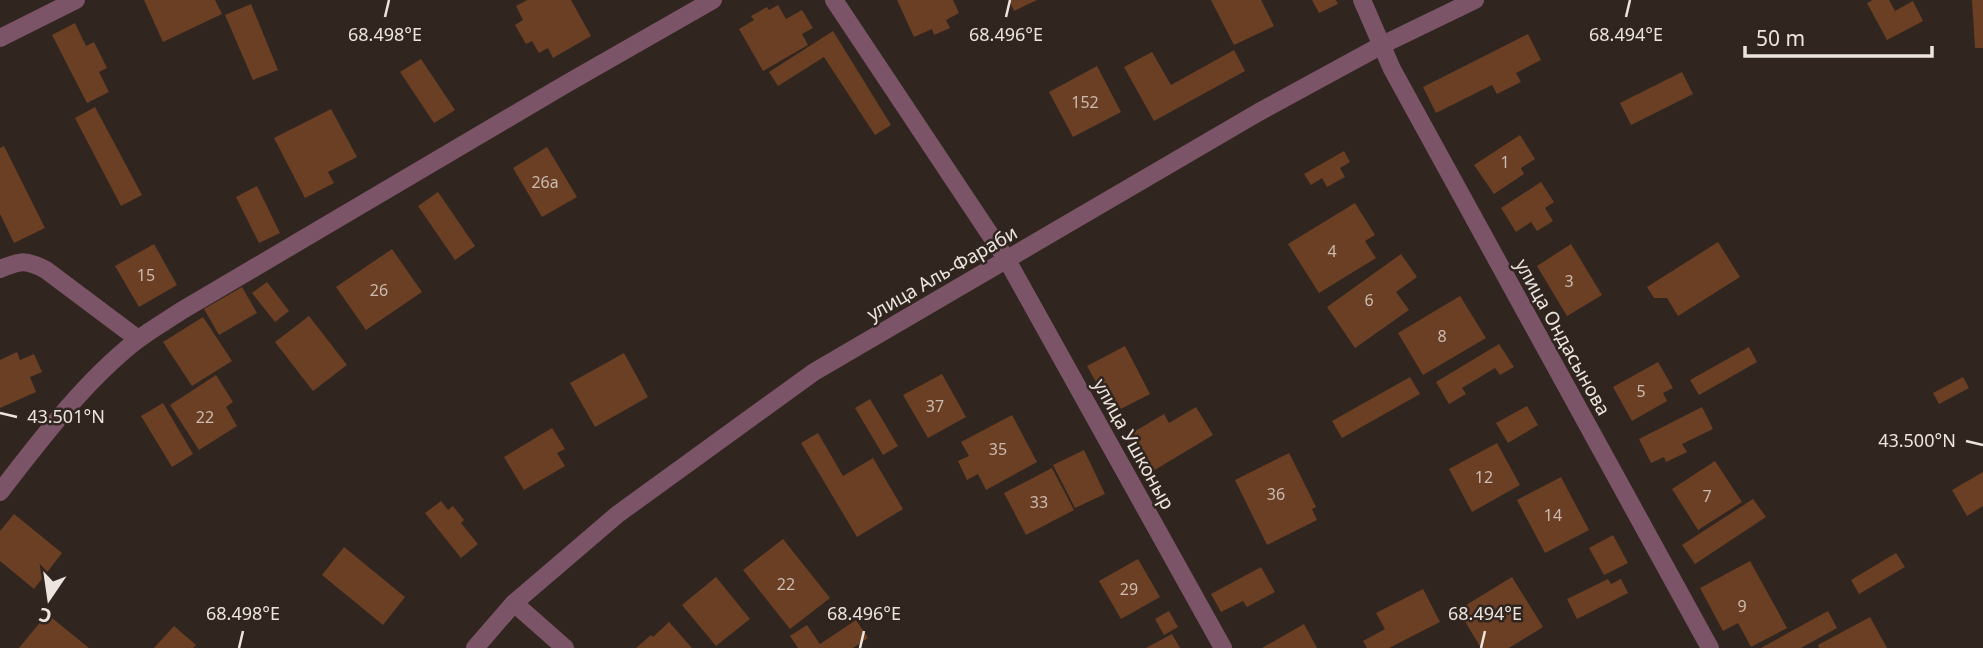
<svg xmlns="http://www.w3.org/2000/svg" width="1983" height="648" font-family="'Noto Sans',sans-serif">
<rect width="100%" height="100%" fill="#31251f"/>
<!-- building -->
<g fill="#6a3f24">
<path d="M144,0H215L222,14L163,42Z"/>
<path d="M527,0H571L591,36L553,58L548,48L539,53L532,41L526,44L515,25L523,20L516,6Z"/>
<path d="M897,0H953L959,13L946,20L950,28L934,35L932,29L914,37Z"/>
<path d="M1009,0H1037L1014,11Z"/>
<path d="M1211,0H1261L1274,26L1234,45Z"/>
<path d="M1312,0H1336L1338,4L1319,13Z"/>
<path d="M1873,0H1889L1895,11L1913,1L1923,21L1887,40L1867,3Z"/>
<path d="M1972,0H1983V48H1975Z"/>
<path d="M251,4L278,70L253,80L225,15Z"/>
<path d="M778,5L786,19L802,10L813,28L802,34L808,45L763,71L739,29L754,20L751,16L767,7L769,10Z"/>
<path d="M75,23L86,46L94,42L107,68L99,72L109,92L87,103L52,35Z"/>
<path d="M833,31L891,125L875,135L824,57L778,86L769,72Z"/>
<path d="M1528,34L1541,60L1516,73L1521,82L1497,94L1492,85L1436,113L1423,87Z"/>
<path d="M1234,50L1245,71L1154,121L1124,67L1152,52L1171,85Z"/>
<path d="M421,59L455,110L434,123L400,72Z"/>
<path d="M1097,66L1121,112L1073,137L1049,92Z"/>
<path d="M1682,72L1693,94L1631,125L1620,103Z"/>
<path d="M95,107L142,195L121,206L75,118Z"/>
<path d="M331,109L357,157L328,172L334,183L305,198L274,138Z"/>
<path d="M1520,135L1535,159L1521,168L1524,174L1494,194L1474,165Z"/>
<path d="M4,146L45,228L14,243L0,214V148Z"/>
<path d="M547,147L577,197L542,217L513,168Z"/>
<path d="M1344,151L1350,162L1340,168L1345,177L1327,187L1322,178L1311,185L1304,174Z"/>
<path d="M1541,182L1554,202L1545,208L1553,221L1537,231L1531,222L1516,232L1501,208Z"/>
<path d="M257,186L280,233L259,243L236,197Z"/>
<path d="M438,192L475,246L455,260L418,206Z"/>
<path d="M1355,203L1375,235L1365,241L1376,258L1319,293L1288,244Z"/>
<path d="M1718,242L1740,277L1678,316L1667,298H1654L1647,287Z"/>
<path d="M154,244L177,285L139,307L115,266Z"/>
<path d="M1571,244L1602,295L1567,316L1537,266Z"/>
<path d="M392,249L422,292L366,330L336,287Z"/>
<path d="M1401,254L1417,277L1396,292L1409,310L1355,348L1327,307Z"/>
<path d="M267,282L289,311L275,322L252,293Z"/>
<path d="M242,287L257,313L219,335L204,309Z"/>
<path d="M1460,296L1486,338L1423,375L1398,333Z"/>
<path d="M309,316L347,365L313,391L275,342Z"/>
<path d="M203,317L232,361L192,386L163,342Z"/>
<path d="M1499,344L1514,367L1500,375L1495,368L1462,388L1466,394L1449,404L1436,382Z"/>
<path d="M1125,346L1150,394L1113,413L1087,366Z"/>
<path d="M1749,347L1757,362L1699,395L1690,380Z"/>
<path d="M17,352L20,360L34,354L42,372L30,377L36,392L0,408V360Z"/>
<path d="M624,353L648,397L595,427L570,383Z"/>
<path d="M1658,362L1673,388L1663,393L1667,401L1632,421L1613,387Z"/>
<path d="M942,374L966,417L928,438L903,395Z"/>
<path d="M216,375L233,402L226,407L237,426L199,450L170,405Z"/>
<path d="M1410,377L1420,394L1342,438L1332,421Z"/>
<path d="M1963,377L1969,388L1939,404L1933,393Z"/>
<path d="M870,399L898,446L883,455L855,408Z"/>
<path d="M163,403L193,454L172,467L141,416Z"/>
<path d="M1527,406L1538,425L1508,443L1496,423Z"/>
<path d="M1196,407L1213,435L1148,474L1125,437L1164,414L1169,423Z"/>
<path d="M1702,407L1713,429L1682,444L1687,452L1666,462L1664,457L1651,463L1639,439Z"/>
<path d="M1012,415L1037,462L986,490L978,474L967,480L958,461L969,456L961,442Z"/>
<path d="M552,428L565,449L557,453L565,466L524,490L504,457Z"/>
<path d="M818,433L843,476L873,458L903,509L857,537L801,443Z"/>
<path d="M1497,443L1520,485L1472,512L1449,469Z"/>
<path d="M1084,450L1105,494L1075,508L1053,465Z"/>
<path d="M1289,453L1316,507L1312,509L1317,520L1267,545L1235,480Z"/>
<path d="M1715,461L1742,502L1698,530L1672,489Z"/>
<path d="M1052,468L1074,510L1026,535L1004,493Z"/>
<path d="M1983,472V506L1967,516L1952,490Z"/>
<path d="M1561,477L1589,530L1545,553L1517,500Z"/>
<path d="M1753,499L1766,517L1695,564L1682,545Z"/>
<path d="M441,501L448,510L453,506L464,520L461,523L478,544L461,558L425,513Z"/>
<path d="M14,514L62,553L34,589L0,561V531Z"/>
<path d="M1613,535L1628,563L1604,575L1589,548Z"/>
<path d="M783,539L830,598L790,629L743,570Z"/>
<path d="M344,547L405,597L383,625L322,575Z"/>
<path d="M1896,553L1905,567L1859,594L1851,580Z"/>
<path d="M1138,559L1160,597L1121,619L1099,581Z"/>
<path d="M1750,561L1787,628L1751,647L1738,623L1723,631L1700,588Z"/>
<path d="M1261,567L1275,592L1247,607L1243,601L1221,612L1211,594Z"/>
<path d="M716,577L750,619L716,646L682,605Z"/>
<path d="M1512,577L1543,627L1509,648H1481L1458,610Z"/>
<path d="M1608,579L1611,584L1621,579L1628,593L1577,619L1567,599Z"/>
<path d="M1423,589L1440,622L1389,648H1367L1363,641L1385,629L1376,613Z"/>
<path d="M1169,611L1178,627L1164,635L1155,619Z"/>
<path d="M1828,611L1837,628L1801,648H1761Z"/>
<path d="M47,614L89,648H19Z"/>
<path d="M1870,617L1887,648H1819L1818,645Z"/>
<path d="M856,620L868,638L853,648H798L790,636L807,625L820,644Z"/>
<path d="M669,622L692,648H636L651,635L653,637Z"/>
<path d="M1304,624L1317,648H1262Z"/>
<path d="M174,626L196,645L193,648H154Z"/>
<path d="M1172,634L1180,648H1146Z"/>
</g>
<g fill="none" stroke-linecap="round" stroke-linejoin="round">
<!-- minor -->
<g stroke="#7c5467" stroke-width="18">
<path d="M834,0L1007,260L1223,648"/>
<path d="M1362,0L1392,69L1710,648"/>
<path d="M0,38L76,0"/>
<path d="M0,269C21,261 25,259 46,270L138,339"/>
<path d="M0,492C40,440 85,381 136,341C150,330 166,321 181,311L566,84L713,0"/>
<path d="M514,603L565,648"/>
<path d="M475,648L514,603L618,514L814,372L1259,112L1382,45L1475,0"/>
</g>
</g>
<!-- ticks -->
<path fill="none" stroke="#ece4df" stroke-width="2.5" d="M385,17L389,0M1006,17L1010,0M1626,17L1630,0M0,413L17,417M1966,441L1983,445M239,648L243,631M860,648L864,631M1481,648L1485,631"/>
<g text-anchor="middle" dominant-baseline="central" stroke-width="5" stroke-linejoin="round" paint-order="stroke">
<!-- number labels -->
<g font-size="16" fill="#ccbbb0">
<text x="1085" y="102">152</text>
<text x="1505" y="162">1</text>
<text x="545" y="182">26а</text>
<text x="1332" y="251">4</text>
<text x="146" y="275">15</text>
<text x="1569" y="281">3</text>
<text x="379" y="290">26</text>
<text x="1369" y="300">6</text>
<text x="1442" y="336">8</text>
<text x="1641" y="391">5</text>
<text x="935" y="406">37</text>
<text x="205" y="417">22</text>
<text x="998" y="449">35</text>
<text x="1484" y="477">12</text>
<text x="1276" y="494">36</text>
<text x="1707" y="496">7</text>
<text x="1039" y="502">33</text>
<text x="1553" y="515">14</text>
<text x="786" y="584">22</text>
<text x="1129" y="589">29</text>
<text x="1742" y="606">9</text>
</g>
<!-- street labels -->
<g font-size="19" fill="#ece4df" stroke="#31251f">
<text transform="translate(942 273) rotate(-30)">улица Аль-Фараби</text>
<text transform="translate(1563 337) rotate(61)">улица Ондасынова</text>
<text transform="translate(1134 444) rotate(61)">улица Ушконыр</text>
</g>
</g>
<g font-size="18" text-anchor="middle" fill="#ece4df" stroke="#31251f" stroke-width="5" stroke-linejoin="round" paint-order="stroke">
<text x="385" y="41">68.498°E</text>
<text x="1006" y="41">68.496°E</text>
<text x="1626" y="41">68.494°E</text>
<text x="66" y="423">43.501°N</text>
<text x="1917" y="447">43.500°N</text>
<text x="243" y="620">68.498°E</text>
<text x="864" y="620">68.496°E</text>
<text x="1485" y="620">68.494°E</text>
</g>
<!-- north arrow -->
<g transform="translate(49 599) rotate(193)" stroke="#31251f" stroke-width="5" paint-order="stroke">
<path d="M0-5L12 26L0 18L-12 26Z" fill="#ece4df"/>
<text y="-10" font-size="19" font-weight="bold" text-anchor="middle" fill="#ece4df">С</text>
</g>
<!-- scale -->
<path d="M1745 46v10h187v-10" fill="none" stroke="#ece4df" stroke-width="3.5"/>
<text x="1756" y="46" font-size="21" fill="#ece4df" stroke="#31251f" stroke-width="5" paint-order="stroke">50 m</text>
</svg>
